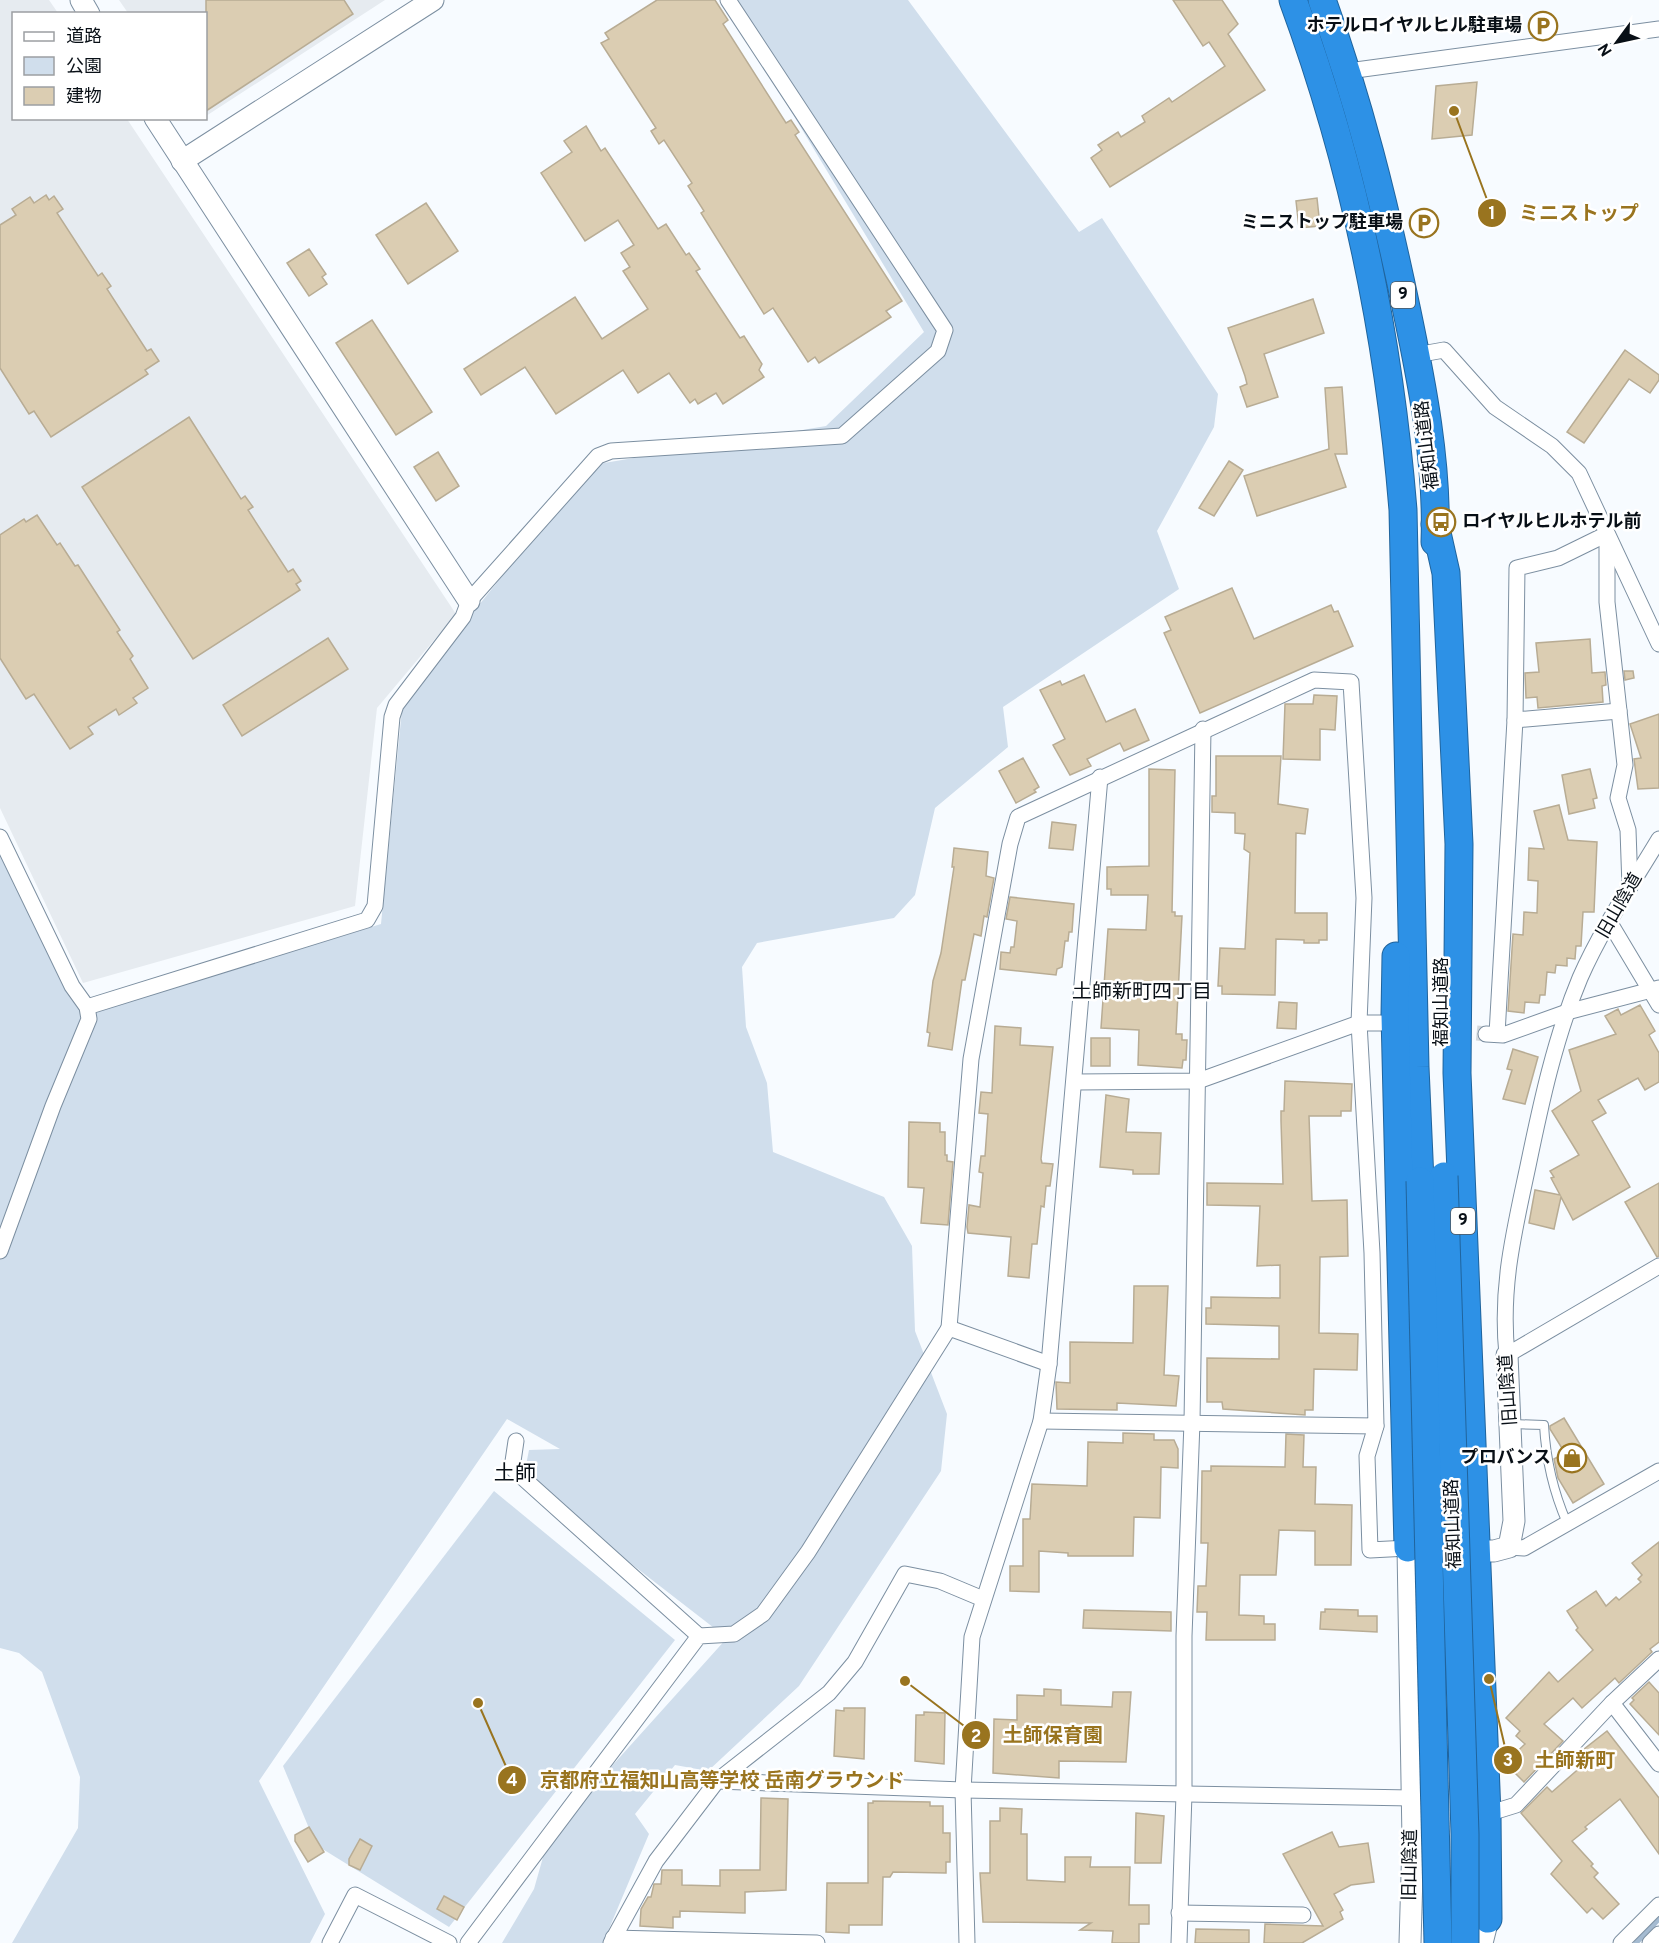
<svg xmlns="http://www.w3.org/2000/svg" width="1659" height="1943" font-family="Overpass,'Noto Sans JP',sans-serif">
<rect width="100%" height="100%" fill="#f7fbff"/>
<!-- built -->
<g fill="#e6ebf0">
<path d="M0,0H49L58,13L14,14V118L127,119L456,614L377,708L355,906L83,983L0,808Z"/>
<path d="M119,0H385L206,116V14L128,13Z"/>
</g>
<!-- green -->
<g fill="#d0deec">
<path d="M724,0H908L1079,232L1102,218L1218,394L1214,427L1157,531L1179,589L1003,707L1008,747L935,808L915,895L894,918L757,943L742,967L746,1027L767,1083L773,1152L884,1197L912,1246L915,1331L947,1414L941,1471L799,1686L708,1771L675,1765L635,1814L649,1834L603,1943H502L534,1889L549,1836L727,1638L523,1480L529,1450L560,1449L507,1419L259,1781L325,1914L310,1943H12L78,1828L80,1777L42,1672L19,1653L0,1648V849L83,1016L381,924L403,699L592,465L826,426L924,332Z"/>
<path d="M494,1491L675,1640L449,1927L316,1845L283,1766Z"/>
</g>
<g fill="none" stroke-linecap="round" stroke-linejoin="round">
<!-- stream -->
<path stroke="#a5bbd1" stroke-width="5" d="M1636,1943L1659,1919"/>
</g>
<!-- building -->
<g fill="#dbcdb2" stroke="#b8ac94" stroke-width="1.5">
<path d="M206,0H344L353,14L206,111Z"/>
<path d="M657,0H715L728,20L723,24L786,123L791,120L799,132L795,135L902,301L886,311L891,317L819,363L815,357L808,362L773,308L764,314L701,213L704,211L688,186L692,183L664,140L659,144L651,131L656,128L601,43L609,39L605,33Z"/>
<path d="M1173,0H1222L1238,24L1228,34L1265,90L1110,187L1091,158L1102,150L1098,145L1118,132L1121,137L1145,122L1142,116L1169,98L1172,102L1225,66L1209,42L1203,46Z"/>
<path d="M1477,82L1472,135L1432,139L1436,86Z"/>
<path d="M586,126L601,151L605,148L658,229L666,224L686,255L689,253L700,269L696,271L740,338L744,336L762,364L759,370L764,377L723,404L716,393L698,404L695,399L690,403L669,373L638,393L623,370L556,414L525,367L481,395L464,369L575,297L602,339L648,309L623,271L630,267L621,253L634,245L618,220L585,241L541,173L572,152L564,141Z"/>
<path d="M46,195L49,200L54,196L63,209L57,213L98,276L102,273L111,286L107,289L147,351L151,349L159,361L145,370L148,374L51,437L34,411L29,414L0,368V225L16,215L12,209L30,197L34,203Z"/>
<path d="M1317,198L1320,226L1299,228L1296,201Z"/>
<path d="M426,203L458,251L408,284L376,235Z"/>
<path d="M309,249L326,274L322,277L327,284L309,296L287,263Z"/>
<path d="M1313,299L1324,333L1264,354L1278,397L1247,407L1240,387L1247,384L1245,376L1228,328Z"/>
<path d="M372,320L432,412L396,435L336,343Z"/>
<path d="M1625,350L1659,375V380L1650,393L1629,379L1584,443L1567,432Z"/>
<path d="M1342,387L1347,454H1335L1346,487L1257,516L1244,476L1329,449L1325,388Z"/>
<path d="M189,417L241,499L245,496L253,507L248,510L288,572L293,569L301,581L296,584L300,590L193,659L82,487Z"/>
<path d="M438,452L459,486L436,501L414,467Z"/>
<path d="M1229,461L1243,470L1214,516L1199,508Z"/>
<path d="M37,515L57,545L60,543L75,566L78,565L120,630L117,632L133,656L130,659L148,688L133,698L137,703L119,715L116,709L88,727L93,734L70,749L34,694L26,699L0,658V535L24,519L26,522Z"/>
<path d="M1232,588L1254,639L1331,605L1334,612L1338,611L1353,646L1200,713L1164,633L1171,630L1165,617Z"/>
<path d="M328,638L348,669L242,736L223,705Z"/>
<path d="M1590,639L1592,673L1605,672L1606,685L1602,686L1603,702L1538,708L1537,697L1526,698L1525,673L1539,672L1536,643Z"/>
<path d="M1624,671H1633L1634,678L1625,680Z"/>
<path d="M1084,675L1106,722L1135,709L1149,740L1124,751L1120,743L1087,759L1091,766L1070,775L1053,745L1065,739L1040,690L1060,681L1062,685Z"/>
<path d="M1314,695L1337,696L1335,730L1320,729V760L1283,759L1285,704H1313Z"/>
<path d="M1659,714V788L1638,789L1634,759L1641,758L1630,724Z"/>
<path d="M1216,756H1281L1278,804L1308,809L1305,834L1296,833L1295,913H1327V940H1319V943H1304V940L1276,939L1275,995L1222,994V986H1218L1220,948L1245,949L1250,853L1244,849L1245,834L1235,833V813L1212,812V796H1216Z"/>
<path d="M1023,758L1039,787L1034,790L1036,792L1016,803L999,771Z"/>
<path d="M1149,769L1175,770L1172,912H1175V916H1182L1176,1034H1182V1040H1187L1186,1060H1183L1182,1068L1138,1065L1139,1030L1101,1028L1108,929L1146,930L1148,895H1111V889H1107V867L1149,866Z"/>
<path d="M1590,769L1597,798L1593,799L1595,808L1569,814L1562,775Z"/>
<path d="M1559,805L1568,840L1597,842L1594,912H1583L1581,946H1576L1575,959L1567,958V966L1556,965L1555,973L1547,972L1545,995H1540L1539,1003L1525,1002L1524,1013L1508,1011L1513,934L1523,935L1524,912L1537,913L1538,881L1528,880L1529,848L1544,849L1534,811Z"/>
<path d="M1052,822L1076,825L1073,850L1049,848Z"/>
<path d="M954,848L988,852L986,876L994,878L987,917L984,916L981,936L974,934L965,980H962L952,1050L928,1046L930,1033L927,1032L933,981L941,953L954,867H952Z"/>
<path d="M1010,897L1074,904L1072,932H1069L1068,941H1065L1062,967L1057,969L1056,975L1000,969L1001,952L1010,953L1011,947H1014L1017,921L1006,919Z"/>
<path d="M1279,1002L1297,1003L1296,1029L1277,1028Z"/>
<path d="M1640,1005L1655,1031L1649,1035L1659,1053V1082L1645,1090L1638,1078L1598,1100L1606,1113L1592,1121L1630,1187L1573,1220L1561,1197L1554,1229L1529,1223L1535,1190L1560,1195L1551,1178L1554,1177L1550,1171L1579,1155L1552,1111L1581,1091L1569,1050L1616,1034L1605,1016L1618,1009L1621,1015Z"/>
<path d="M995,1026L1021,1028L1020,1045L1053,1047L1041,1159L1042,1163L1053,1164L1050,1186H1046L1044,1207L1041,1206L1037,1244H1032L1029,1278L1008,1276L1011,1237L968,1233L967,1227L969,1205L980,1207L983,1173L979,1172L981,1156H985L988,1114L979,1113L981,1092L992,1093Z"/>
<rect x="1091" y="1038" width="19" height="28"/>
<path d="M1513,1049L1538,1057L1525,1104L1503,1099L1512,1070L1507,1069Z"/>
<path d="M1285,1081L1352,1084L1351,1111H1341V1116H1309L1312,1201L1347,1200L1348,1256L1320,1257L1319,1333L1358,1334L1357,1370L1314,1369L1313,1410H1305V1415L1223,1409L1222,1402H1207V1358L1279,1359V1326L1206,1324V1308H1211V1297L1280,1298V1265L1257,1266L1260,1206L1207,1205V1183L1283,1184L1281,1121V1111H1284Z"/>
<path d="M1106,1095L1129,1099L1126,1132L1161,1133L1159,1174H1133V1170L1100,1167Z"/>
<path d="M909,1122L940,1123V1132H945V1155H947V1161L953,1162L948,1225L921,1223L924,1188L908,1187Z"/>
<path d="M1659,1183V1256L1657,1257L1625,1202Z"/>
<path d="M1134,1286H1168L1164,1375L1179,1376L1176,1406L1117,1403V1410L1057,1409L1056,1382L1070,1383V1342L1133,1343Z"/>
<path d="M1564,1418L1604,1484L1573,1503L1558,1478L1554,1459L1565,1453L1550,1429V1426Z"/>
<path d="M1123,1433L1154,1434V1440H1174L1178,1449V1468L1161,1467L1160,1518L1134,1517L1133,1556H1068V1553L1039,1551V1592L1010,1591V1566H1023V1519H1030L1032,1484L1087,1486L1088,1442L1123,1443Z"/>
<path d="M1286,1434L1304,1435L1303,1467H1316L1315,1504L1352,1505L1351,1565H1315V1531L1279,1530L1276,1575H1240L1239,1615L1264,1616V1624H1275V1640H1206L1207,1612H1197L1198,1586H1206L1208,1543H1201L1202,1471H1211V1466L1285,1467Z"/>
<path d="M1659,1542V1642L1650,1649L1652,1652L1619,1683L1615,1678L1582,1708L1573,1698L1544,1724L1563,1741L1524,1782L1505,1763L1525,1744L1516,1736L1520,1731L1506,1718L1549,1672L1558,1682L1593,1650L1576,1630L1578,1628L1567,1611L1596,1591L1606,1606L1616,1597L1619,1600L1641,1582L1638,1579L1642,1575L1632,1563Z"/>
<path d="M1325,1609L1358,1610V1616H1377V1632L1320,1629L1321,1612H1325Z"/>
<path d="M1084,1610L1171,1612V1631L1083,1628Z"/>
<path d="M1649,1682L1659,1693V1735L1630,1704L1634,1700L1632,1698Z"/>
<path d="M1044,1689L1061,1690V1705L1112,1707L1113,1692H1131L1126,1762L1059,1761V1778L993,1773L994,1719L1017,1720V1695L1044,1696Z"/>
<path d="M844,1708H865L864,1759L834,1756L836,1710L844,1711Z"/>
<path d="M924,1712L945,1713L944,1764L915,1761L916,1715H924Z"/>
<path d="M1607,1731L1659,1798V1854L1620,1799L1585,1827L1587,1829L1572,1841L1593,1864L1591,1866L1598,1873L1594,1877L1619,1904L1603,1919L1592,1908L1587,1913L1551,1874L1562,1861L1521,1813L1547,1787L1552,1792L1590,1759L1583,1750Z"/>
<path d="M761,1798L788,1799L786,1890L745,1892V1913L680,1911V1917H673V1928L640,1926L641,1909L648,1897H651L654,1884H661L662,1870H682V1885L720,1886V1870H760Z"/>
<path d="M873,1801L930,1802V1806H943V1833H950V1862H946V1873L893,1872L890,1877H883L882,1925H849V1933L826,1932L827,1883H868V1803H873Z"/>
<path d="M1000,1808L1022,1809L1021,1834H1027V1880L1065,1882V1857H1091L1090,1867H1130L1129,1905H1149V1924H1139V1943H1112L1113,1931L1080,1930L1091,1923L983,1922L980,1873H990V1821H1000Z"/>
<path d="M1136,1813L1164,1816L1161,1863H1135Z"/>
<path d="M309,1827L324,1852L308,1862L295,1841V1835Z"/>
<path d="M1332,1832L1339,1847L1368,1843L1374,1882L1351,1885L1334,1894L1343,1910L1340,1912L1343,1919L1302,1943H1264L1265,1924L1323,1926L1283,1854Z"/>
<path d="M360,1839L372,1846L360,1870L349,1865V1859Z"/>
<path d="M444,1896L464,1907L457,1920L437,1909Z"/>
<path d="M1196,1929L1249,1930V1943H1195Z"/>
</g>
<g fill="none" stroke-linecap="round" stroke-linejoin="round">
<!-- street-tunnel -->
<path stroke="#d3d8dc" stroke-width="15" stroke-dasharray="15 8" stroke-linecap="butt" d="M1408,1026L1486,1034"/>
<!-- lane casing -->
<g stroke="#7c8fa1" stroke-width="10">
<path id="lane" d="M1512,1424L1544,1425C1546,1461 1553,1491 1567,1523"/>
</g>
<!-- street casing -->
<g stroke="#7c8fa1" stroke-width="17">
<g id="street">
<path d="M1341,72L1659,29"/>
<path d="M1416,355L1444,350L1495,407L1552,446L1579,473L1659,644"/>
<path d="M1607,540V602L1625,765L1618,798L1628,830L1630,887"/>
<path d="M1515,720L1619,711"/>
<path d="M0,837L72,986L87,1007L89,1019L53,1106L0,1251"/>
<path d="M1659,839C1632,884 1601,930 1580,978C1555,1038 1541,1103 1528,1166C1514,1232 1500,1287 1507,1355L1659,1266"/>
<path d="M1610,923L1659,1005"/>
<path d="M87,1007L367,920L375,906L392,717L396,705L463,617L469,601L598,456L611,451L842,436L938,351L945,330L728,0"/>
<path d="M1486,1034L1503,1035L1567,1012L1659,988"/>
<path d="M1497,1034L1515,720L1517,568L1558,558L1607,534"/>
<path d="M1076,1082L1198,1081L1359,1023H1381"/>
<path d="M949,1328L971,1059L1010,844L1018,817L1314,680L1351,682L1364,898L1359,1023L1372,1253L1376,1426L1041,1421"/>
<path d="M1376,1426L1367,1456L1370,1550L1408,1548"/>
<path d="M516,1441L512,1468L699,1636"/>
<path d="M1509,1547L1524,1548L1659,1471"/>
<path d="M1612,1703L1659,1764"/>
<path d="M717,1781L963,1790L1412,1798"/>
<path d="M1487,1814L1516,1805L1612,1703L1659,1659"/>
<path d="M1179,1913L1303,1915"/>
<path d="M613,1938L817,1943"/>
<path d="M330,1943L355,1895L449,1943"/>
<path d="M468,1943L699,1636L734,1634L763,1614L808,1552L949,1328L1049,1364"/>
<path d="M611,1943L656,1861L717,1781L829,1693L855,1662L905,1574L940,1581L983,1599"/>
<path d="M967,1943L963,1790L972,1637L1041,1421L1049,1364L1100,777"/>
<path d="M1179,1943L1184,1794V1636L1192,1422L1203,729"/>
<path d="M1621,1943L1659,1905"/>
<path d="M1650,1943L1659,1934"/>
</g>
</g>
<!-- secondary casing -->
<g stroke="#7c8fa1" stroke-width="23">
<g id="secondary">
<path d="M81,0L89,14"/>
<path d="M155,118L469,601"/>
<path d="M182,161L433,0"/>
<path d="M1461,1551H1494L1509,1547L1514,1521L1507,1355"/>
<path d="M1410,1943L1413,1840L1408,1548L1424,1549"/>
<path d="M1482,1943L1488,1919"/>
</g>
</g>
<!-- highway casing -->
<g stroke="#20649d" stroke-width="29">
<g id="highway">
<path d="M1293,0C1353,163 1389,336 1403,510L1415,1067L1420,1181"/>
<path d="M1322,0C1359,101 1384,202 1406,307C1422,383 1438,464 1435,542"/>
<path d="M1435,524L1446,573L1459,844L1457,1073L1487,1814L1488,1919"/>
<path d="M1396,956L1395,1015L1408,1548"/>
</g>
</g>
<!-- lane -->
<use href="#lane" stroke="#fff" stroke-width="8"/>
<!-- street -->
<use href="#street" stroke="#fff" stroke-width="15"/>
<!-- secondary -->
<use href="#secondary" stroke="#fff" stroke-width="21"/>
<!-- highway -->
<use href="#highway" stroke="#2d91e6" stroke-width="27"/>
<!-- highway-bridge casing -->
<g stroke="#20649d" stroke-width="29" stroke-linecap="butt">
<g id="highway-bridge">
<path d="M1444,1176L1465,1834V1943"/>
<path d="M1420,1181L1438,1943"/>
</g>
</g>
<!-- highway-bridge -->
<use href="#highway-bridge" stroke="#2d91e6" stroke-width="27"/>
</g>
<!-- icons -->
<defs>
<g id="parking-ring" transform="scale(1.5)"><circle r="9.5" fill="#fff" stroke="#99741f" stroke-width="1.5"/><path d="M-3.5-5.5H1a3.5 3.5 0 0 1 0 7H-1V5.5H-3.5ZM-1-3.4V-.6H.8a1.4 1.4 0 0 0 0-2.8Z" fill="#99741f"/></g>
<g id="bus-ring" transform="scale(1.5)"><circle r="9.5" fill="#fff" stroke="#99741f" stroke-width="1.5"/><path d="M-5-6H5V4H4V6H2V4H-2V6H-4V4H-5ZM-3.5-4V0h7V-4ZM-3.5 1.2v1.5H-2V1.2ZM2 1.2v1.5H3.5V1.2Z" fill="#99741f"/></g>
<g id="shop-ring" transform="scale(1.5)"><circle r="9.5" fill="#fff" stroke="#99741f" stroke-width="1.5"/><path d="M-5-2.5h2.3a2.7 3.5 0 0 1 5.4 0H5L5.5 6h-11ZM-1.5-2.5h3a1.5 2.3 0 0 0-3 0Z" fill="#99741f"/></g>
</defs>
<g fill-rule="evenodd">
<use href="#parking-ring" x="1543" y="26"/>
<use href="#parking-ring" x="1424" y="223"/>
<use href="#bus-ring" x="1441" y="522"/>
<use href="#shop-ring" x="1572" y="1458"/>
</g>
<g text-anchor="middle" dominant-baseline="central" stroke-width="5" stroke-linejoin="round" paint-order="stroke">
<!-- shield labels -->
<g fill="#fff" stroke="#52575c" stroke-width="1.5">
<rect x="1391" y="282" width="24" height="26" rx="4.5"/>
<rect x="1451" y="1208" width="24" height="26" rx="4.5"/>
</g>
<g font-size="16" font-weight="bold" fill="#080f16">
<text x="1403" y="295">9</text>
<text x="1463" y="1221">9</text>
</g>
<!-- poi labels -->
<g font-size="18" font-weight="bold" fill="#080f16" stroke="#fff" text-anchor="end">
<text x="1522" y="26">ホテルロイヤルヒル駐車場</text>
<text x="1403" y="223">ミニストップ駐車場</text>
<text x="1462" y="522" text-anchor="start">ロイヤルヒルホテル前</text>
<text x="1551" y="1458">プロバンス</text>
</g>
<!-- street labels -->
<g font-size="18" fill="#080f16" stroke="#fff">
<text transform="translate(1428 445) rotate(-97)">福知山道路</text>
<text transform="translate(1620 906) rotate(-60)">旧山陰道</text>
<text transform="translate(1442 1002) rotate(-90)">福知山道路</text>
<text transform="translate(1509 1390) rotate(-94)">旧山陰道</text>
<text transform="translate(1454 1524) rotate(-92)">福知山道路</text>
<text transform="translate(1411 1865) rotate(-89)">旧山陰道</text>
</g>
<!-- neighbourhood labels -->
<g font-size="20" fill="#080f16" stroke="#fff">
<text x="1142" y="993">土師新町四丁目</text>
</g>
<!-- quarter labels -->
<g font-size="21" fill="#080f16" stroke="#fff">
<text x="515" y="1474">土師</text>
</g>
</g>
<!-- callouts -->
<path fill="none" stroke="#99741f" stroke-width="2" d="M1454 111L1492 213M905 1681L976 1735M1489 1679L1508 1760M478 1703L512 1780"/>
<g fill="#99741f" stroke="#fff" stroke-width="2">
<circle cx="1454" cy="111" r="6"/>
<circle cx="905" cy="1681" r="6"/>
<circle cx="1489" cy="1679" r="6"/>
<circle cx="478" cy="1703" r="6"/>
<circle cx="1492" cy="213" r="15"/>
<circle cx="976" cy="1735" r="15"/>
<circle cx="1508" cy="1760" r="15"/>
<circle cx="512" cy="1780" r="15"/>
</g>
<g font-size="18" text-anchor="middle" font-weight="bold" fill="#fff">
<text x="1492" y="219">1</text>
<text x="976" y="1742">2</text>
<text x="1508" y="1766">3</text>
<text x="512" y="1786">4</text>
</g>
<g font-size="20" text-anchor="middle" font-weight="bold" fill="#99741f" stroke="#fff" stroke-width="5" stroke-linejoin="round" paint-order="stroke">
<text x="1579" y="220">ミニストップ</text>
<text x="1053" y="1742">土師保育園</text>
<text x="1575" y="1767">土師新町</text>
<text x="722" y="1787">京都府立福知山高等学校 岳南グラウンド</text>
</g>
<!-- legend -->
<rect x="12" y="12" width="195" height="108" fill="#ffffff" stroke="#9c9fa2" stroke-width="1.5"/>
<rect x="24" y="32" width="30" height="9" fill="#ffffff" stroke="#9c9fa2" stroke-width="1.5"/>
<text x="66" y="42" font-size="18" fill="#080f16">道路</text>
<rect x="24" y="57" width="30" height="18" fill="#d0deec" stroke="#9c9fa2" stroke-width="1.5"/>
<text x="66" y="72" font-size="18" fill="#080f16">公園</text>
<rect x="24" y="87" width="30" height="18" fill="#dbcdb2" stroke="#9c9fa2" stroke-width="1.5"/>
<text x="66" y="102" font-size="18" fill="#080f16">建物</text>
<!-- north arrow -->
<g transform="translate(1617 42) rotate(237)" stroke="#ffffff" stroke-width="4.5" paint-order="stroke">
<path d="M0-4.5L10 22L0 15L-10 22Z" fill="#080f16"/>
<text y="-9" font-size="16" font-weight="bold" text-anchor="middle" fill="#080f16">N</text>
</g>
</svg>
